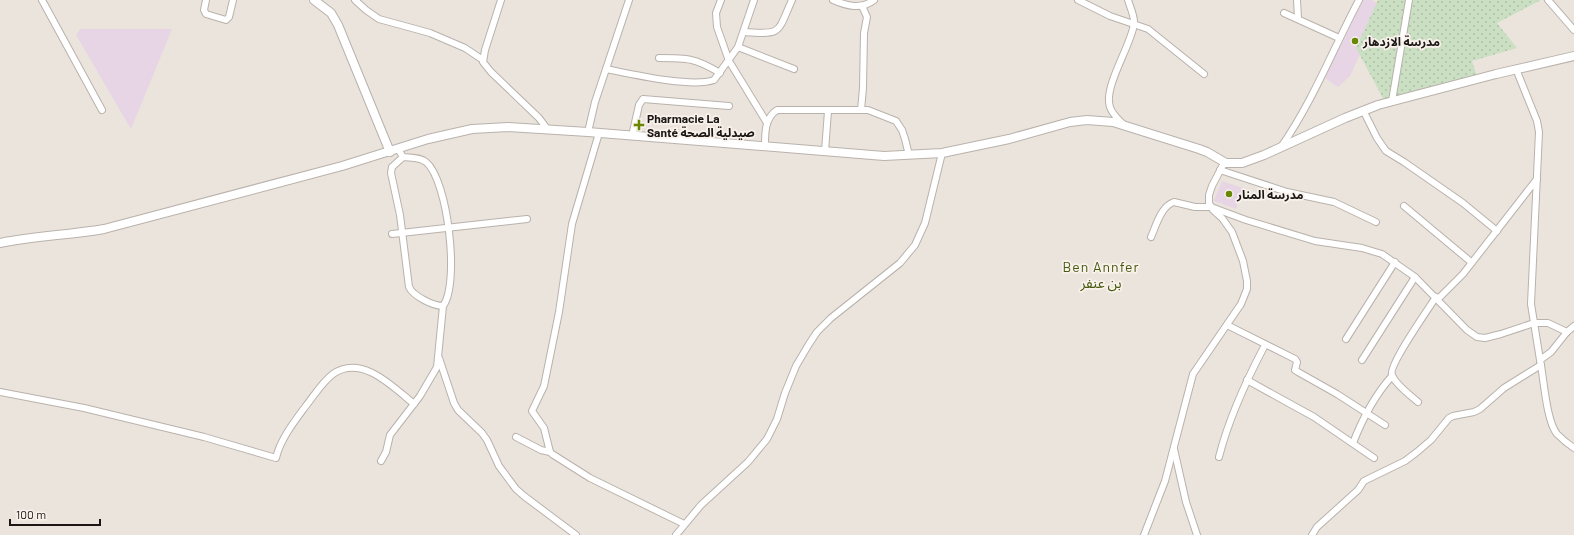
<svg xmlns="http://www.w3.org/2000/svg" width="1574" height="535" font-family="Barlow,'Noto Sans Arabic',sans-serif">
<defs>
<pattern id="grass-dots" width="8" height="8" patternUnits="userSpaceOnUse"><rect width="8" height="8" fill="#cbdfc3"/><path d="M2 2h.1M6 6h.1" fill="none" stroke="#aebfa7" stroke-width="1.8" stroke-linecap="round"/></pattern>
</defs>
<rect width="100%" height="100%" fill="#ebe4dd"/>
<!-- education -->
<g fill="#e7d5e5">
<path d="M1363,0H1371L1382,6L1350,76L1338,87L1325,78Z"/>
<path d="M80,29H172L131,129L76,35Z"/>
<path d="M1222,181L1243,188L1236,209L1214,201Z"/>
</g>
<!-- grass -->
<path fill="url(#grass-dots)" d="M1378,0H1541L1497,23L1517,48L1472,61L1477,77L1385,102L1356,48Z"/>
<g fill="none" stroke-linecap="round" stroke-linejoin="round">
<!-- minor casing -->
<g stroke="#b9b2ac" stroke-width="8">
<g id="minor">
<path d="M42,0L102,110"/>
<path d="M206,0L204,10L206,14L226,20L229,17L233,0"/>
<path d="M355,0L366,10L379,19L430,33L465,48L483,60"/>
<path d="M501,0L485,50L483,62L491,72L539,118L548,130"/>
<path d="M721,0L716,13L717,27L729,61L767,123"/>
<path d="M833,0C847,6 861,10 874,0"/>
<path d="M1078,0L1110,16L1148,29L1204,74"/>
<path d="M1297,0L1298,18"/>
<path d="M1548,0L1574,30"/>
<path d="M1284,13L1339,38"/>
<path d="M744,32C783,35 777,33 792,0"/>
<path d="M738,47L794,69"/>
<path d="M659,58C688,58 695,58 720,73"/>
<path d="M606,69C631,74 691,88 714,80L738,47L754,0"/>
<path d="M1516,69L1537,121L1539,132L1531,304L1540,360"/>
<path d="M1392,101L1409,0"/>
<path d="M861,110L863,88L864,33L867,17L862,6"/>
<path d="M1363,110L1377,138L1386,151L1404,162L1463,203L1497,231"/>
<path d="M1123,124C1118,119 1112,114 1110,107C1103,87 1131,46 1134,24C1135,17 1130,7 1128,0"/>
<path d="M588,132L595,102L629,0"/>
<path d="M599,133L572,224L559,312L544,386L532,411L544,428L550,452L552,454L590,478L684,524"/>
<path d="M632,136L639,105L643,99L729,106"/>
<path d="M765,145C765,132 765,118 777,110H868L896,121L902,130L905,139L909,155"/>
<path d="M1281,147C1313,101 1333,49 1359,0"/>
<path d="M398,149L403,157C411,158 420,157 426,162C448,180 460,284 443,306C433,306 413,296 409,287L400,215L391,173L392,167L403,157"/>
<path d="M825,151L828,111"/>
<path d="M1220,170L1287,192L1334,202L1376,222"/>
<path d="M1404,206L1471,262"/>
<path d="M392,234L527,219"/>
<path d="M1151,237C1156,226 1161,206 1174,202L1195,207H1211L1246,220L1315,241L1362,248L1382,254L1415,277L1467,330L1477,337L1485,338L1501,334L1534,323H1548L1567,332"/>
<path d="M1438,299L1463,274L1537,179"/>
<path d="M1227,325L1295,359L1297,362L1295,370L1298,372L1337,394L1385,425"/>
<path d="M1574,326L1567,332L1551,352L1540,360C1544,379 1546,420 1557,434C1562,439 1568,444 1574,448"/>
<path d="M1346,339L1395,262"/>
<path d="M439,358L454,403L458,410L482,433L487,440L499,466L516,489L524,496L576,535"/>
<path d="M1362,360L1415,277"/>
<path d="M1247,380L1314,417L1374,458"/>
<path d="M0,392L84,408L204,437L276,458C280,440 294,422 305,407C314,396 322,382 333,374C362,354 393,387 414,404"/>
<path d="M1418,402C1411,396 1395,384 1392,375C1388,366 1429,308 1436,297"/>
<path d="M516,437L541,450L550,452"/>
<path d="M1353,443C1362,420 1375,395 1392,376"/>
<path d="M1174,449L1186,502L1197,535"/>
<path d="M1219,457C1229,417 1246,381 1265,345"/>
<path d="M381,461L386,452L390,435L420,396L437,367L443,306"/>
<path d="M676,535L701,505L748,462L767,439L777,419L785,393L796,366L809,344L817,332L831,318L900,263L915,245L925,223L942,153"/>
<path d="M1144,535L1165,481L1193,374L1241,304L1247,289V281L1243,261L1232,232L1222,218L1213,210L1209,203V195L1212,186L1224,163"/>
<path d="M1312,535L1317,527L1358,490L1364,481L1405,461L1417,452L1431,440L1449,418L1453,416L1474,412L1480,409L1504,388L1541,365"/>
</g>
</g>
<!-- tertiary casing -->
<g stroke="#b9b2ac" stroke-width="10">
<g id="tertiary">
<path d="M314,0L331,13L338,25L390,152"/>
<path d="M0,243C34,236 69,235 104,229L342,166L428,139L472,129L508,127L588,132L884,156L942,153L1009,139L1070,122L1087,120L1113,122L1199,149L1207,152L1226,163H1242L1264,155L1345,118L1378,105L1496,74L1574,56"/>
</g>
</g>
<!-- minor -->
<use href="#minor" stroke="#fff" stroke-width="6"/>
<!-- tertiary -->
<use href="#tertiary" stroke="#fff" stroke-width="8"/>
</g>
<!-- markers -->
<g fill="#688700" stroke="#f9f1eb" stroke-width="1.5">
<circle cx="1355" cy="41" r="4"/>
<path d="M637 119h4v4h4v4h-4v4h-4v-4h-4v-4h4z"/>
<circle cx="1229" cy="194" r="4"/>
</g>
<g text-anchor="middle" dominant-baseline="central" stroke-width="3.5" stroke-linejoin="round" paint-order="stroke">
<!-- poi labels -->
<g font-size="12" font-weight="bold" fill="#191614" stroke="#f9f1eb" text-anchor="start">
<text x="1363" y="41">مدرسة الازدهار</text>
<text x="647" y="118">Pharmacie La<tspan x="647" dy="14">Santé صيدلية الصحة</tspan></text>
<text x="1237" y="194">مدرسة المنار</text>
</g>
<!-- quarter labels -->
<g font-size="14" letter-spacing="1" fill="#465a0e" stroke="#f9f1eb">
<text x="1101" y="266">Ben Annfer<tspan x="1101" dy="16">بن عنفر</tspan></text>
</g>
</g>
<!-- scale -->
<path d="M10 519v6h90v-6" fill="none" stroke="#191614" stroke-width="2"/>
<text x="16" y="519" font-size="12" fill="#191614" stroke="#f9f1eb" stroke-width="3" paint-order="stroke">100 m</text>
</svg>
